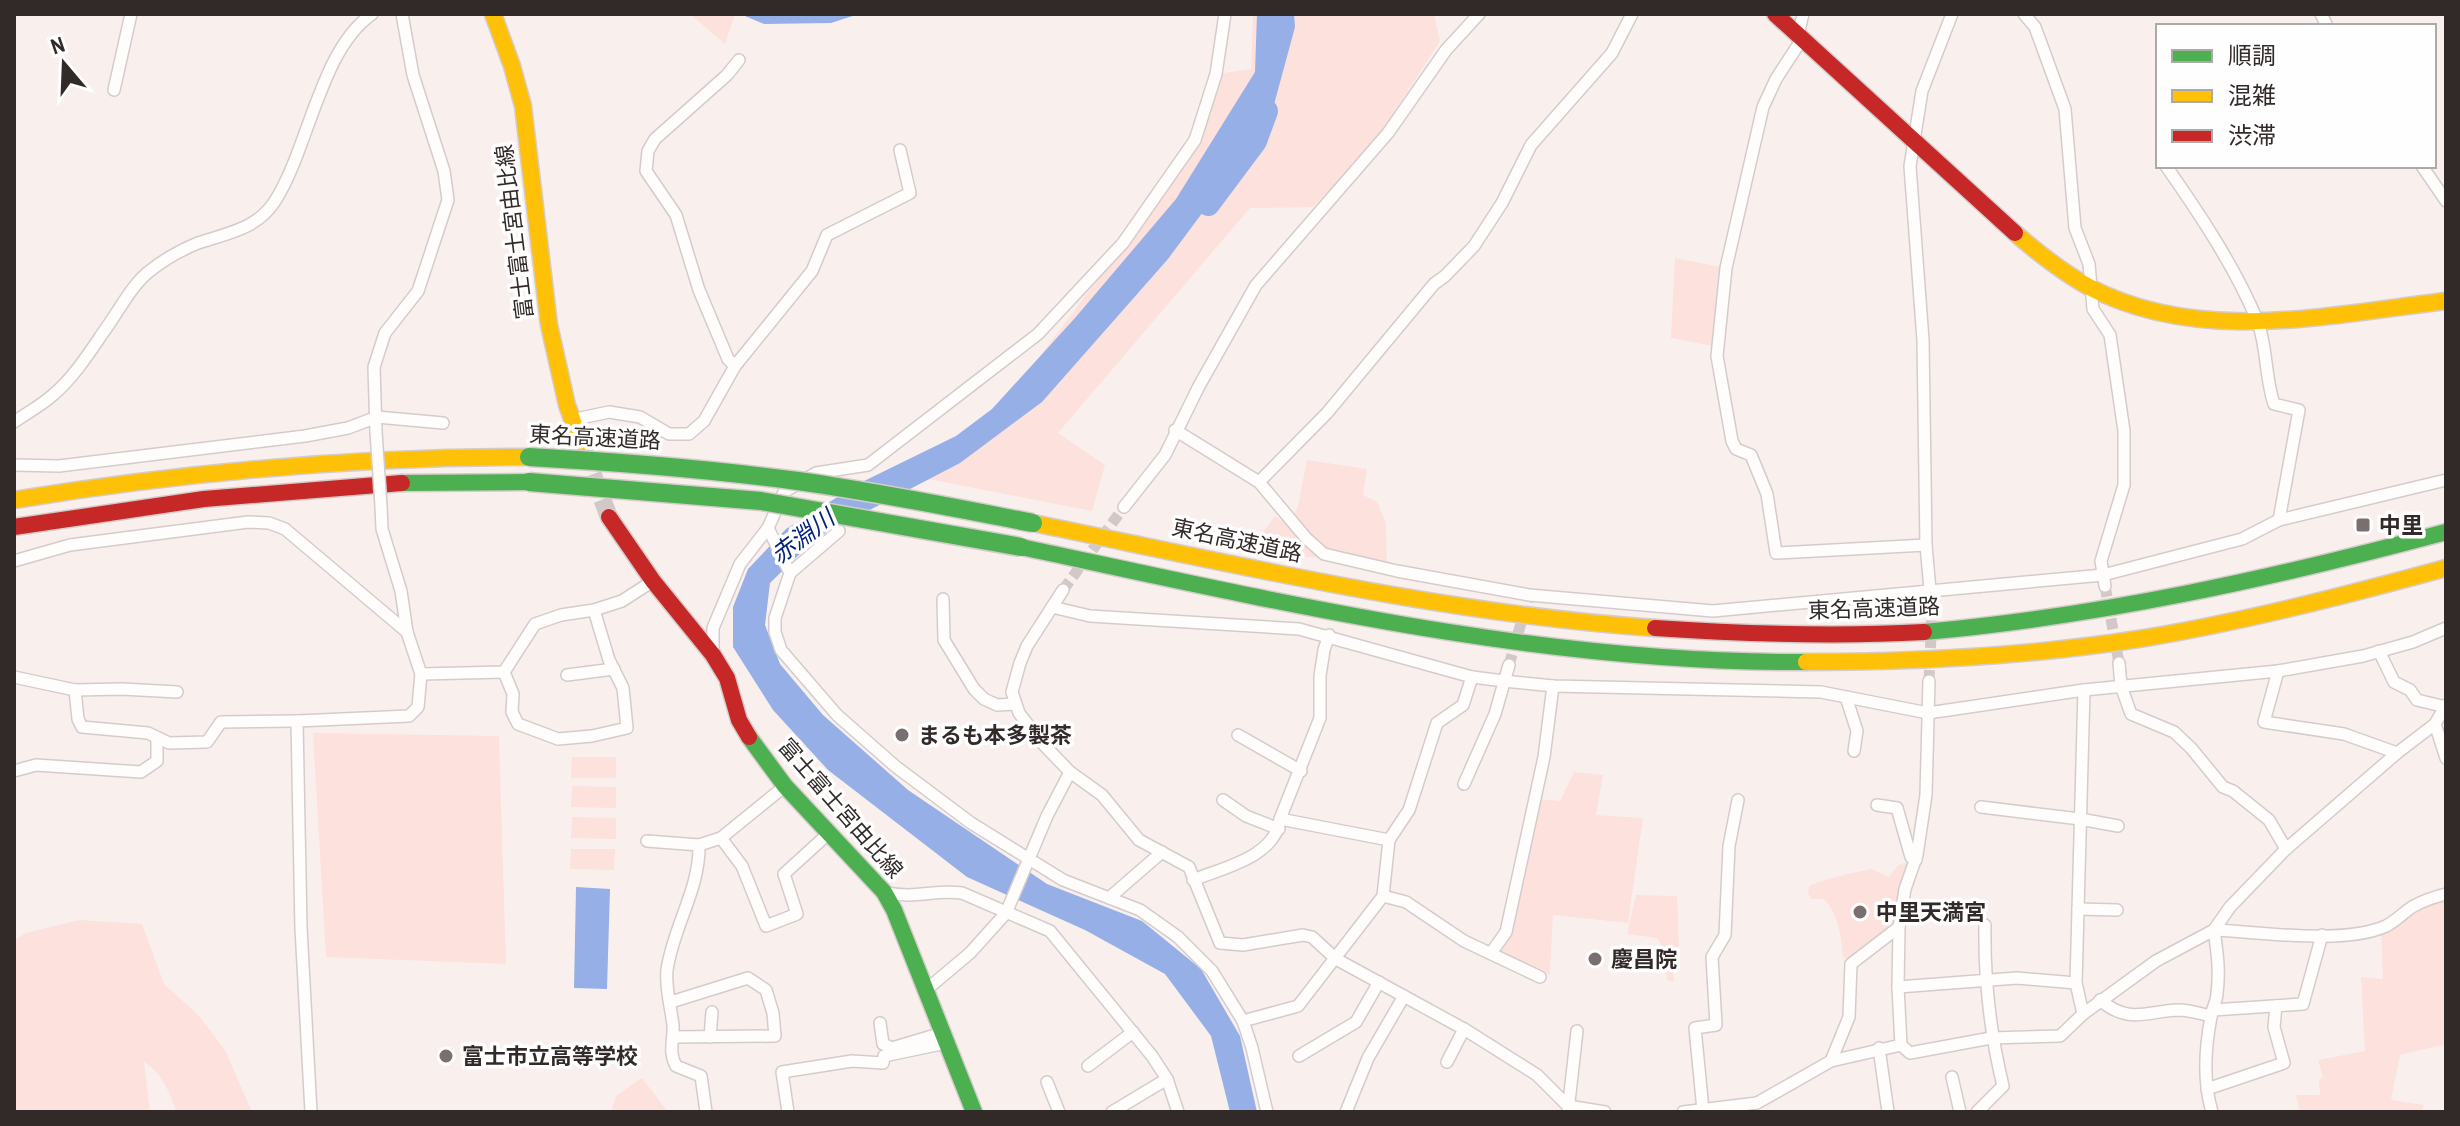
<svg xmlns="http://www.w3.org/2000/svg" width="2460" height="1126" font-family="'Archivo Narrow','Noto Sans JP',sans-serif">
<rect width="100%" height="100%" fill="#f9f0ee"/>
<!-- green -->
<g fill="#fce1dd">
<path d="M690,14H735L725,44Z"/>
<path d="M1253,14H1434L1440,41L1371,149L1313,207L1250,208L1058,433L1105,465L1092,511L928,479L977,440L1092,287L1195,140L1216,74L1251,69Z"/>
<path d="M1675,258L1726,268L1718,347L1671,338Z"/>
<path d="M1307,460L1367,469L1363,495L1377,502L1386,523L1387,567L1273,552L1255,543L1275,516L1289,526L1298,506Z"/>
<path d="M313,733L499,736L506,964L326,957Z"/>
<path d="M572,757H616V778H571Z"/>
<path d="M1574,772L1603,775L1596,815L1643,818L1628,923L1553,915L1550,975L1497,951L1540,799L1560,801Z"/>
<path d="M572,786L616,787V808L571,807Z"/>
<path d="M572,817L616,818V839L571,838Z"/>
<path d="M571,849H615L614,870L570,869Z"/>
<path d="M1909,862L1896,924L1853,962L1843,957C1841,936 1839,915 1824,899H1811L1808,893L1809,886C1823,879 1856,872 1872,869L1889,877L1898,865Z"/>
<path d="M1636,895L1677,896L1679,946L1673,967L1674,982L1667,980L1663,948L1657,938L1627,934Z"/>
<path d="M2446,900V1047L2442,1045L2400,1055L2391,1100L2424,1105L2421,1112H2300L2296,1095H2320L2319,1079L2323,1078L2318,1060L2365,1051L2361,977L2383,979L2381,932L2415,911Z"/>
<path d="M79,920L142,924L164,984L199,1016L225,1050L252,1112H177C169,1093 163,1073 144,1062L150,1112H14V940L26,933Z"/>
<path d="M642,1078L668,1112H611L616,1096Z"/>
</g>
<!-- water -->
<g fill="#96afe6">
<path d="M740,14H859L831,23L764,24Z"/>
<path d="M1257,14H1294L1295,27L1269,123L1168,259L1042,402L960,463L816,538L770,583L765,625L780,664L823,715L908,790L1047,884L1142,921L1201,969L1240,1036L1257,1112H1230L1211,1036L1165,974L1085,930L967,877L828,770L773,710L733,647V607L748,569L786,529L860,483L956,436L992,409L1075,318L1176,199L1255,72Z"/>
<path d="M576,887L610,889L607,989L574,988Z"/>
</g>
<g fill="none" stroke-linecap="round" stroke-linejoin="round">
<!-- river -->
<path stroke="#96afe6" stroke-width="24" d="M1208,204L1255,141L1266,111"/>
<!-- street-tunnel -->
<g stroke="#d1c8c7" stroke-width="11" stroke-dasharray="11 5.5" stroke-linecap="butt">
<path d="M2105,586L2119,663"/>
<path d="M1063,590L1124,507"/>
<path d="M1509,665L1529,595"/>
<path d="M1929,681L1932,612"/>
</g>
<!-- primary-tunnel -->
<path stroke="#d1c8c7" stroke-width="18" stroke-dasharray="18 9" stroke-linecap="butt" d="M583,449L609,517"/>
<!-- street casing -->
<g stroke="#d4cccb" stroke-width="14">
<g id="street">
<path d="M2024,14L2035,27L2065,109L2075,228L2089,264L2093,309L2110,335L2124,431V485L2101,561L2105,586"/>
<path d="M2321,14L2327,26"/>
<path d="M1798,35L1803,14"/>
<path d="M1802,39L1776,79L1763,107L1726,268L1717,356L1732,441L1736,449L1751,455L1767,494L1776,553L1926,545"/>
<path d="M114,90L131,14"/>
<path d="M2166,166C2199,213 2235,267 2257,320C2267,344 2265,378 2274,404L2299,410L2279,520"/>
<path d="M2422,166L2446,201"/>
<path d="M735,366L728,359L699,290L676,215L646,171L648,151L655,139L727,75L739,60"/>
<path d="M571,420L609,412L640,417L669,434H689L704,421L735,366L812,271L827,235L910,193L900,150"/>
<path d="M14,422C27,413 42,405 54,394C75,376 91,350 107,327C120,309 133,283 151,270C165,259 181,250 198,243C228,233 257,229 275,201C309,148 320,50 372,14"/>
<path d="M1175,430L1259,482L1306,538L1324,554L1397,571L1529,595L1713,611L2103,575L2242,539L2279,520L2446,480"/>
<path d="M376,432L374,367L385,333L418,291L448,200L444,171L413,75L402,14"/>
<path d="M14,465L59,466L305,436L348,428L377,417L443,423"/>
<path d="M1259,482L1327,413L1434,284L1445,276L1474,246L1502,203L1531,145L1612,53L1632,14"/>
<path d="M381,506L382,529L401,591L407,632"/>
<path d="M1124,507L1165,455L1199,386L1256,285L1388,133L1446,50L1479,14"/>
<path d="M768,528L790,573"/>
<path d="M839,531L790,573L775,618V632L781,650L837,715L895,766L971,823L1063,880L1140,910L1178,937L1212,971L1243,1021L1252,1048L1267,1112"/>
<path d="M14,561L70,545L248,522L269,523L285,529L407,632L421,674L418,707L409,716L297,721L301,928L311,1112"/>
<path d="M1063,590L1027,646L1020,663L1012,692L1019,713L1043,744L1070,772L1102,795L1139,840L1189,867L1220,943L1243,945L1303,935L1312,937L1336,959L1464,1029L1537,1075L1568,1106L1605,1112"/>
<path d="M943,599L944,640L974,689L984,699L997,705L1016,704"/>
<path d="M1052,607L1090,616L1299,629L1472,677L1504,681L1553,686L1821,692L1928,713L2084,690L2278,671L2363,656L2413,642L2446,628"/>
<path d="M1932,612L1926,545L1923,340L1910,166L1922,91L1952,14"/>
<path d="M2379,651L2394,682L2410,690L2417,700L2446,707"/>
<path d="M713,653V628L740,564L768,528L784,492L816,473L868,465L1038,334L1123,243L1195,140L1216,74L1225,14"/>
<path d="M2119,663L2121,686L2131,714L2174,732L2191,748L2223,787L2233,791L2269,820L2286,849"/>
<path d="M2278,671L2264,722L2344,734L2397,753"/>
<path d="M504,672L513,694L512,712L518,724L558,739L592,736L627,728L623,688L609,660L594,610"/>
<path d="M421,674L504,672L535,624L561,615L594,610L622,601L653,581"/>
<path d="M567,675L614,669"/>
<path d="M14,677L75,690L122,689L177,692"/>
<path d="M1929,681L1926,795L1917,855L1905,889L1899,927L1898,987L1901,1045L1910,1053L1991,1038L2060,1036L2083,1014L2156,961L2214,930L2230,907L2286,849L2397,753L2435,724L2446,705"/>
<path d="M75,690L78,719L82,727L148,733L169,743L207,742L221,722L297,721"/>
<path d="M1846,697L1857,731L1854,751"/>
<path d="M2435,724L2446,758"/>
<path d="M1238,735L1301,771"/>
<path d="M14,771L36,765L141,772L157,761V738"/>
<path d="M1464,784L1495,714L1509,665"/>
<path d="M1223,800L1246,816L1279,829"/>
<path d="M1877,805L1897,808L1911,857L1916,860"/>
<path d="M1981,807L2080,819L2118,826"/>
<path d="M1280,819L1389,840"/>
<path d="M721,838L742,866L766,926L797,914L784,874L829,833"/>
<path d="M647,841L699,845"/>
<path d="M1193,880C1222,868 1276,857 1280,819L1320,718V676L1324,650L1329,635"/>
<path d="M884,892C915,900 933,889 962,893L1050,931L1152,1056L1167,1079L1178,1112"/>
<path d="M1383,896L1406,902L1464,941L1540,977"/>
<path d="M1109,898L1162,852"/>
<path d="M2078,909L2117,910"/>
<path d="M2214,930C2261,932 2344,945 2386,926C2396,921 2403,913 2412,907C2422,901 2434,897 2446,894"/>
<path d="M1491,953L1506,932L1544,757L1553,686"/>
<path d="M1898,987L2017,978L2076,983"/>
<path d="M926,990L970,953L1006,913L1047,816L1070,772"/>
<path d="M2100,1000C2130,1025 2146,1011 2179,1010C2190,1010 2201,1014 2211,1016"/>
<path d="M671,1002L748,978L766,990L773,1013L775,1036L673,1037"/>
<path d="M2213,1010L2303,1004L2322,935"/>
<path d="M2083,1014L2076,983L2084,690"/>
<path d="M1243,1021L1298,1006L1383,896L1389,840L1409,810L1437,723L1463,705L1472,677"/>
<path d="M880,1023L883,1044L892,1048L942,1033"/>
<path d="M710,1037L712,1012"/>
<path d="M1879,1048L1888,1112"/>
<path d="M1299,1056L1356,1022L1379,982"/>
<path d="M1831,1061L1849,1017L1851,964L1899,927"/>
<path d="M1447,1062L1464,1029"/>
<path d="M1088,1066L1133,1032"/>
<path d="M1952,1077L1960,1112"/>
<path d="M1047,1082L1059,1112"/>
<path d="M2207,1089L2284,1063L2274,1027L2276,1006"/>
<path d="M1703,1110L1695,1028L1716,1025L1712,957L1725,935L1729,846L1738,800"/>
<path d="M1568,1111L1577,1031"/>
<path d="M706,1112L701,1076L676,1066C668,1051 674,1041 673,1025C671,1008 665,987 667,970C673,927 700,889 699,845L721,838L785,786"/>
<path d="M788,1112L782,1072L852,1061L883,1063L884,1056L946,1043"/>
<path d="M1112,1112L1167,1079"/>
<path d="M1346,1112L1368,1058L1404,996"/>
<path d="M1683,1112L1757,1103L1831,1061L1901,1045"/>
<path d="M1977,1112L2003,1086C1990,1032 1984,981 1985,925"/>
<path d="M2212,1112C2203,1082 2205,1048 2211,1017C2212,1009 2217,1001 2217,993C2220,971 2217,951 2214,930"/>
</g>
</g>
<!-- fast casing -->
<g stroke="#d4cccb" stroke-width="19">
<g id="fast">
<path d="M402,483L529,482"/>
<path d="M1021,547C1279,602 1541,664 1806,662"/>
<path d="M1924,632C2102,616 2274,578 2446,532"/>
<path d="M749,737L785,786L884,892L894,910L974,1112"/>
</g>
</g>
<!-- slow casing -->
<g stroke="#d4cccb" stroke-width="19">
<g id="slow">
<path d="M493,14L512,66L523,106L549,325L567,405L581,444"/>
<path d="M2015,233C2038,253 2062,272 2089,287C2199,345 2329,315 2446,301"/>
<path d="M14,500C185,472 356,457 529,457"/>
<path d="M1033,523C1238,565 1446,614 1655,628"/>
<path d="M1806,662C1919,662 2033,656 2145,638C2246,621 2347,595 2446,568"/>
</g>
</g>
<!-- jam casing -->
<g stroke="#d4cccb" stroke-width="19">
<g id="jam">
<path d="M1775,14L2015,233"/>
<path d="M609,517L653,581L713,655L727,678L739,720L749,737"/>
<path d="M14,527L204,499L402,483"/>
<path d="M1655,628C1745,634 1834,637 1924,632"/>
</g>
</g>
<!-- street -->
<use href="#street" stroke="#fefdfc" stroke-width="11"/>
<!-- fast -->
<use href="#fast" stroke="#4caf50" stroke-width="16"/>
<!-- slow -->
<use href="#slow" stroke="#ffc107" stroke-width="16"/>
<!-- jam -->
<use href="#jam" stroke="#c62828" stroke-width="16"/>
<!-- street-bridge casing -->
<g stroke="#d4cccb" stroke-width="14" stroke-linecap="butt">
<path id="street-bridge" d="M376,432L381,506"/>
</g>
<!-- fast-bridge casing -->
<g stroke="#d4cccb" stroke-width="21" stroke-linecap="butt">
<g id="fast-bridge">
<path d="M529,457C619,462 708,469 798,481C877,492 955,508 1033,523"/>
<path d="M529,482L761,501L1021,547"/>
</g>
</g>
<!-- street-bridge -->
<use href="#street-bridge" stroke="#fefdfc" stroke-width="11"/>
<!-- fast-bridge -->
<use href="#fast-bridge" stroke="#4caf50" stroke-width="18"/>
</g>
<!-- markers -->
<g fill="#786f6e" stroke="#fefefe" stroke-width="3">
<rect x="2355" y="517" width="16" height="16" rx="4"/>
<circle cx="902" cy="735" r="8"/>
<circle cx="1860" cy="912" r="8"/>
<circle cx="1595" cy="959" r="8"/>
<circle cx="446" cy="1056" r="8"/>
</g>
<g text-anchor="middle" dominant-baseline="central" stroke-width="7" stroke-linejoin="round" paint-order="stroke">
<!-- street labels -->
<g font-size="22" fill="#322a29" stroke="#fefefe">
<text transform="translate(514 232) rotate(-97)">富士富士宮由比線</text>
<text transform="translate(595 437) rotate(3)">東名高速道路</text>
<text transform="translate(1237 540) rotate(12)">東名高速道路</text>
<text transform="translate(1874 608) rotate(-2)">東名高速道路</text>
<text transform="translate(841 808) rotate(49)">富士富士宮由比線</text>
</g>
<!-- poi labels -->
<g font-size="22" font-weight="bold" fill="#322a29" stroke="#fefefe" text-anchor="start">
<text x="2379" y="525">中里</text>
<text x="918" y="735">まるも本多製茶</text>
<text x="1876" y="912">中里天満宮</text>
<text x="1611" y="959">慶昌院</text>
<text x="462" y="1056">富士市立高等学校</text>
</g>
<!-- water labels -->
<g font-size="24" font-style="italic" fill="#03237f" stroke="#fefefe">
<text transform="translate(802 536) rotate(-37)">赤淵川</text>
</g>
</g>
<!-- border -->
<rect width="2460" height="1126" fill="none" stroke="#322a29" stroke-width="32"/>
<!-- legend -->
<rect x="2156" y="24" width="280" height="144" fill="#fefefe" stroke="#aca9a9" stroke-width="2"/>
<rect x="2172" y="50" width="40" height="12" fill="#4caf50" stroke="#aca9a9" stroke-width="2"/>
<text x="2228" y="64" font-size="24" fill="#322a29">順調</text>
<rect x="2172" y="90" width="40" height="12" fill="#ffc107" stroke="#aca9a9" stroke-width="2"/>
<text x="2228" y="104" font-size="24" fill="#322a29">混雑</text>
<rect x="2172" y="130" width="40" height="12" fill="#c62828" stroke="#aca9a9" stroke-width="2"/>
<text x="2228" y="144" font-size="24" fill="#322a29">渋滞</text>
<!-- north arrow -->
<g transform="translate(64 64) rotate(341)" stroke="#fefefe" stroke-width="6" paint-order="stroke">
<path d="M0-6L14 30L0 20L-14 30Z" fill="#322a29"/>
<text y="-12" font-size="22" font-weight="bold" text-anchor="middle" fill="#322a29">N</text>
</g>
</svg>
